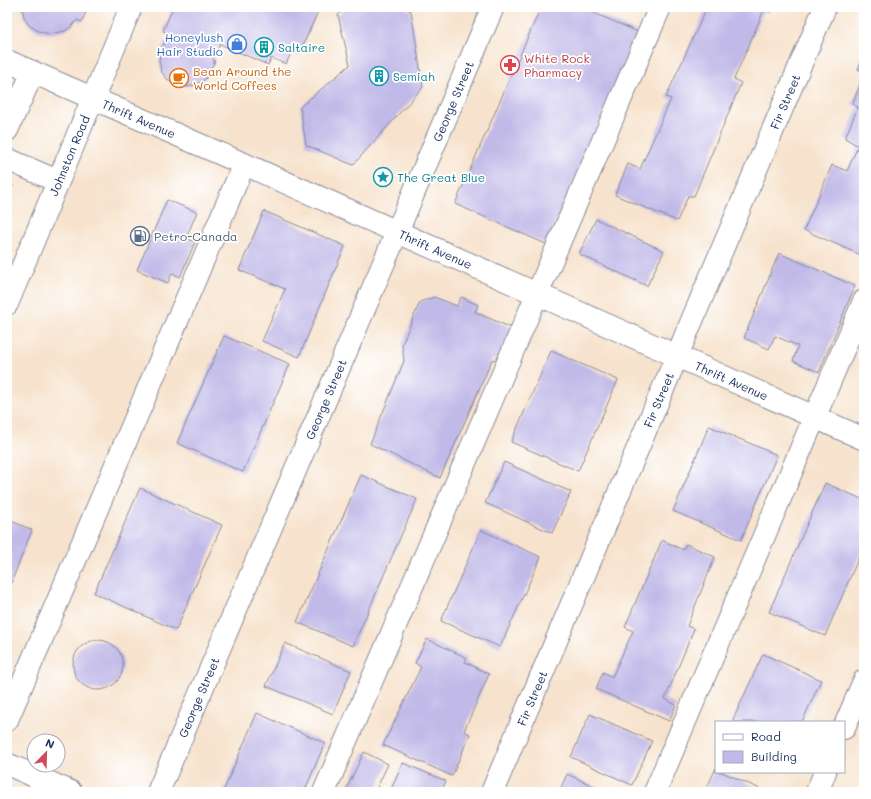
<svg xmlns="http://www.w3.org/2000/svg" width="871" height="799" font-family="Mali,sans-serif">
<rect width="100%" height="100%" fill="#fff"/>
<filter id="ink" filterUnits="userSpaceOnUse"><feTurbulence type="fractalNoise" baseFrequency=".025" numOctaves="2"/><feDisplacementMap in="SourceGraphic" scale="8" xChannelSelector="R" yChannelSelector="G"/><feConvolveMatrix kernelMatrix="1 2 1 2 8 2 1 2 1" color-interpolation-filters="sRGB"/></filter>
<filter id="wash" filterUnits="userSpaceOnUse"><feTurbulence type="fractalNoise" baseFrequency=".012" numOctaves="4" result="noise"/><feDisplacementMap in="SourceGraphic" scale="16" xChannelSelector="R" yChannelSelector="G"/><feGaussianBlur stdDeviation="0.9" result="paint"/><feColorMatrix in="noise" values="0 0 0 0 0 0 0 0 0 0 0 0 0 0 0 0 0 1.4 0 .05"/><feComposite in="paint" operator="in"/></filter>
<g filter="url(#wash)">
<rect width="100%" height="100%" fill="#f7e3cd"/>
<g id="blocks">
<!-- building -->
<g fill="#c1b9e8">
<path d="M22,7H91L89,10L87,9L82,22L77,20L72,26L65,31L49,34L38,31L29,25L24,17Z"/>
<path d="M173,7H320L299,54L292,51L286,64L271,58L268,65L220,44L213,60L215,61L205,79L196,85L186,87L176,84L167,79L161,71L159,60L161,50L166,40L168,41L171,34L163,31Z"/>
<path d="M347,7H402L411,11L423,87L353,165L306,145L300,107L350,65L338,15Z"/>
<path d="M541,7H580L638,32L546,244L455,204Z"/>
<path d="M707,7H772L770,12L764,10L734,79L741,83L694,196H688L677,221L615,195L628,164L640,169L671,99L666,97Z"/>
<path d="M864,56V71L858,69Z"/>
<path d="M864,76V254L863,256L804,230L832,165L847,171L858,146L845,138L858,107L852,104Z"/>
<path d="M7,165L14,169L8,183L13,185L7,199Z"/>
<path d="M167,200L197,212L186,238L195,242L180,277L172,273L168,283L137,270Z"/>
<path d="M264,211L345,246L299,357L262,341L285,289L239,270Z"/>
<path d="M596,219L664,251L647,286L579,254Z"/>
<path d="M779,253L855,286L819,372L793,361L798,346L775,336L769,349L744,338Z"/>
<path d="M434,297L457,306L461,297L478,305L475,312L514,329L503,358L492,360L440,478L370,444L404,361L402,344L420,302Z"/>
<path d="M224,336L290,364L243,472L177,443Z"/>
<path d="M551,351L618,380L578,471L511,442Z"/>
<path d="M709,426L777,455L741,540L673,511Z"/>
<path d="M504,462L571,492L552,533L485,503Z"/>
<path d="M361,475L417,499L353,646L297,622Z"/>
<path d="M825,483L864,500V545L825,636L769,612Z"/>
<path d="M140,488L222,525L176,630L94,593Z"/>
<path d="M7,519L32,530L9,588L7,587Z"/>
<path d="M481,530L541,557L500,647L441,621Z"/>
<path d="M662,540L683,550L686,544L715,557L687,626L694,629L665,699L676,705L669,721L596,689L603,672L612,677L633,631L625,627Z"/>
<path d="M427,639L467,658L465,662L489,674L464,731L470,734L452,776L383,745L421,667L415,663Z"/>
<circle cx="98" cy="665" r="25"/>
<path d="M285,643L351,671L333,714L266,686Z"/>
<path d="M763,654L821,680L802,722H732Z"/>
<path d="M257,713L325,743L304,792H223Z"/>
<path d="M590,714L652,741L632,785L571,757Z"/>
<path d="M364,752L388,764L375,792H345Z"/>
<path d="M403,763L446,781L441,792H390Z"/>
<path d="M716,768V772H722L767,792H705Z"/>
<path d="M567,774L607,792H559Z"/>
</g>
</g>
</g>
<g filter="url(#ink)">
<use href="#blocks" fill-opacity="0" stroke="#898996" stroke-width="1"/>
<g fill="none" stroke-linecap="round" stroke-linejoin="round">
<!-- minor casing -->
<g stroke="#898996" stroke-width="24">
<g id="minor">
<path id="s1" d="M7,61L244,164L864,439"/>
<path d="M7,130L33,72"/>
<path d="M7,159L57,181"/>
<path id="s2" d="M7,304L131,7"/>
<path d="M7,720L244,164"/>
<path d="M844,728L864,681"/>
<path d="M7,764L71,792"/>
<path id="s3" d="M158,792L493,7"/>
<path d="M324,792L660,7"/>
<path id="s4" d="M492,792L825,7"/>
<path d="M655,792L864,301"/>
<path d="M817,792L825,772"/>
</g>
</g>
<!-- minor -->
<use href="#minor" stroke="#fff" stroke-width="22"/>
</g>
</g>
<!-- icons -->
<defs>
<g id="shop-ring" transform="scale(1)"><circle r="9.5" fill="#fff" stroke="#3f7fe0" stroke-width="1.5"/><path d="M-5-2.5h2.3a2.7 3.5 0 0 1 5.4 0H5L5.5 6h-11ZM-1.5-2.5h3a1.5 2.3 0 0 0-3 0Z" fill="#3f7fe0"/></g>
<g id="building-ring" transform="scale(1)"><circle r="9.5" fill="#fff" stroke="#0f9aa8" stroke-width="1.5"/><path d="M-4-6H4V6H1V3H-1V6H-4ZM-2.5-4.3h1.7v1.8h-1.7ZM.8-4.3h1.7v1.8H.8ZM-2.5-1h1.7V.8h-1.7ZM.8-1h1.7V.8H.8Z" fill="#0f9aa8"/></g>
<g id="pharmacy-ring" transform="scale(1)"><circle r="9.5" fill="#fff" stroke="#e0444e" stroke-width="1.5"/><path d="M-2-6h4v4h4v4h-4v4h-4v-4h-4v-4h4Z" fill="#e0444e"/></g>
<g id="cafe-ring" transform="scale(1)"><circle r="9.5" fill="#fff" stroke="#e8710a" stroke-width="1.5"/><path d="M-5.5-4.5H6V0H3Q3 3.5 0 3.5H-2.5Q-5.5 3.5-5.5 0ZM3-3.2v2h1.7v-2ZM-6 4.5H4V6H-6Z" fill="#e8710a"/></g>
<g id="sight-ring" transform="scale(1)"><circle r="9.5" fill="#fff" stroke="#0f9aa8" stroke-width="1.5"/><path d="M0-6L1.8-2.2L6-1.7L2.9 1.2L3.7 5.4L0 3.3L-3.7 5.4L-2.9 1.2L-6-1.7L-1.8-2.2Z" fill="#0f9aa8"/></g>
<g id="fuel-ring" transform="scale(1)"><circle r="9.5" fill="#fff" stroke="#5c6f8a" stroke-width="1.5"/><path d="M-5.5-6h7V0h2V4h1.3V-2.5L3-4.5l.8-.8L6-3V5H2.5V1h-1V6h-7ZM-4.2-4.7v3.2H.2V-4.7Z" fill="#5c6f8a"/></g>
</defs>
<g fill-rule="evenodd">
<use href="#shop-ring" x="237" y="44"/>
<use href="#building-ring" x="264" y="47"/>
<use href="#pharmacy-ring" x="510" y="65"/>
<use href="#building-ring" x="379" y="76"/>
<use href="#cafe-ring" x="179" y="78"/>
<use href="#sight-ring" x="383" y="177"/>
<use href="#fuel-ring" x="140" y="236"/>
</g>
<g text-anchor="middle" dominant-baseline="central" stroke-width="3.5" stroke-linejoin="round" paint-order="stroke">
<!-- shop labels -->
<g font-size="12" fill="#366cbe" stroke="#fff" text-anchor="end">
<text x="223" y="37">Honeylush<tspan x="223" dy="14">Hair Studio</tspan></text>
</g>
<!-- culture labels -->
<g font-size="12" fill="#0d838f" stroke="#fff" text-anchor="start">
<text x="278" y="47">Saltaire</text>
<text x="393" y="76">Semiah</text>
<text x="397" y="177">The Great Blue</text>
</g>
<!-- health labels -->
<g font-size="12" fill="#be3a42" stroke="#fff" text-anchor="start">
<text x="524" y="58">White Rock<tspan x="524" dy="14">Pharmacy</tspan></text>
</g>
<!-- food labels -->
<g font-size="12" fill="#c56008" stroke="#fff" text-anchor="start">
<text x="193" y="71">Bean Around the<tspan x="193" dy="14">World Coffees</tspan></text>
</g>
<!-- street labels -->
<g font-size="12" fill="#1b2f5e" stroke="#fff">
<text stroke="none"><textPath href="#s4" startOffset="750">Fir Street</textPath></text>
<text stroke="none"><textPath href="#s3" startOffset="751">George Street</textPath></text>
<text stroke="none"><textPath href="#s1" startOffset="144">Thrift Avenue</textPath></text>
<text stroke="none"><textPath href="#s2" startOffset="161">Johnston Road</textPath></text>
<text stroke="none"><textPath href="#s1" startOffset="468">Thrift Avenue</textPath></text>
<text stroke="none"><textPath href="#s1" startOffset="792">Thrift Avenue</textPath></text>
<text stroke="none"><textPath href="#s3" startOffset="427">George Street</textPath></text>
<text stroke="none"><textPath href="#s4" startOffset="426">Fir Street</textPath></text>
<text stroke="none"><textPath href="#s3" startOffset="103">George Street</textPath></text>
<text stroke="none"><textPath href="#s4" startOffset="102">Fir Street</textPath></text>
</g>
<!-- service labels -->
<g font-size="12" fill="#4e5e75" stroke="#fff" text-anchor="start">
<text x="154" y="236">Petro-Canada</text>
</g>
</g>
<!-- margin -->
<rect width="871" height="799" fill="none" stroke="#fff" stroke-width="24"/>
<!-- legend -->
<rect x="715" y="721" width="130" height="52" fill="#ffffff" stroke="#a4acbf"/>
<rect x="723" y="734" width="20" height="6" fill="#ffffff" stroke="#a4acbf"/>
<text x="751" y="741" font-size="12" fill="#1b2f5e">Road</text>
<rect x="723" y="751" width="20" height="12" fill="#c1b9e8" stroke="#a4acbf"/>
<text x="751" y="761" font-size="12" fill="#1b2f5e">Building</text>
<!-- north arrow -->
<g transform="translate(46 753) rotate(23)"><circle r="19" fill="#ffffff" stroke="#a4acbf"/>
<path d="M0-3L7 15L0 10L-7 15Z" fill="#d1495b"/>
<text y="-6" font-size="11" font-weight="bold" text-anchor="middle" fill="#1b2f5e">N</text>
</g>
</svg>
